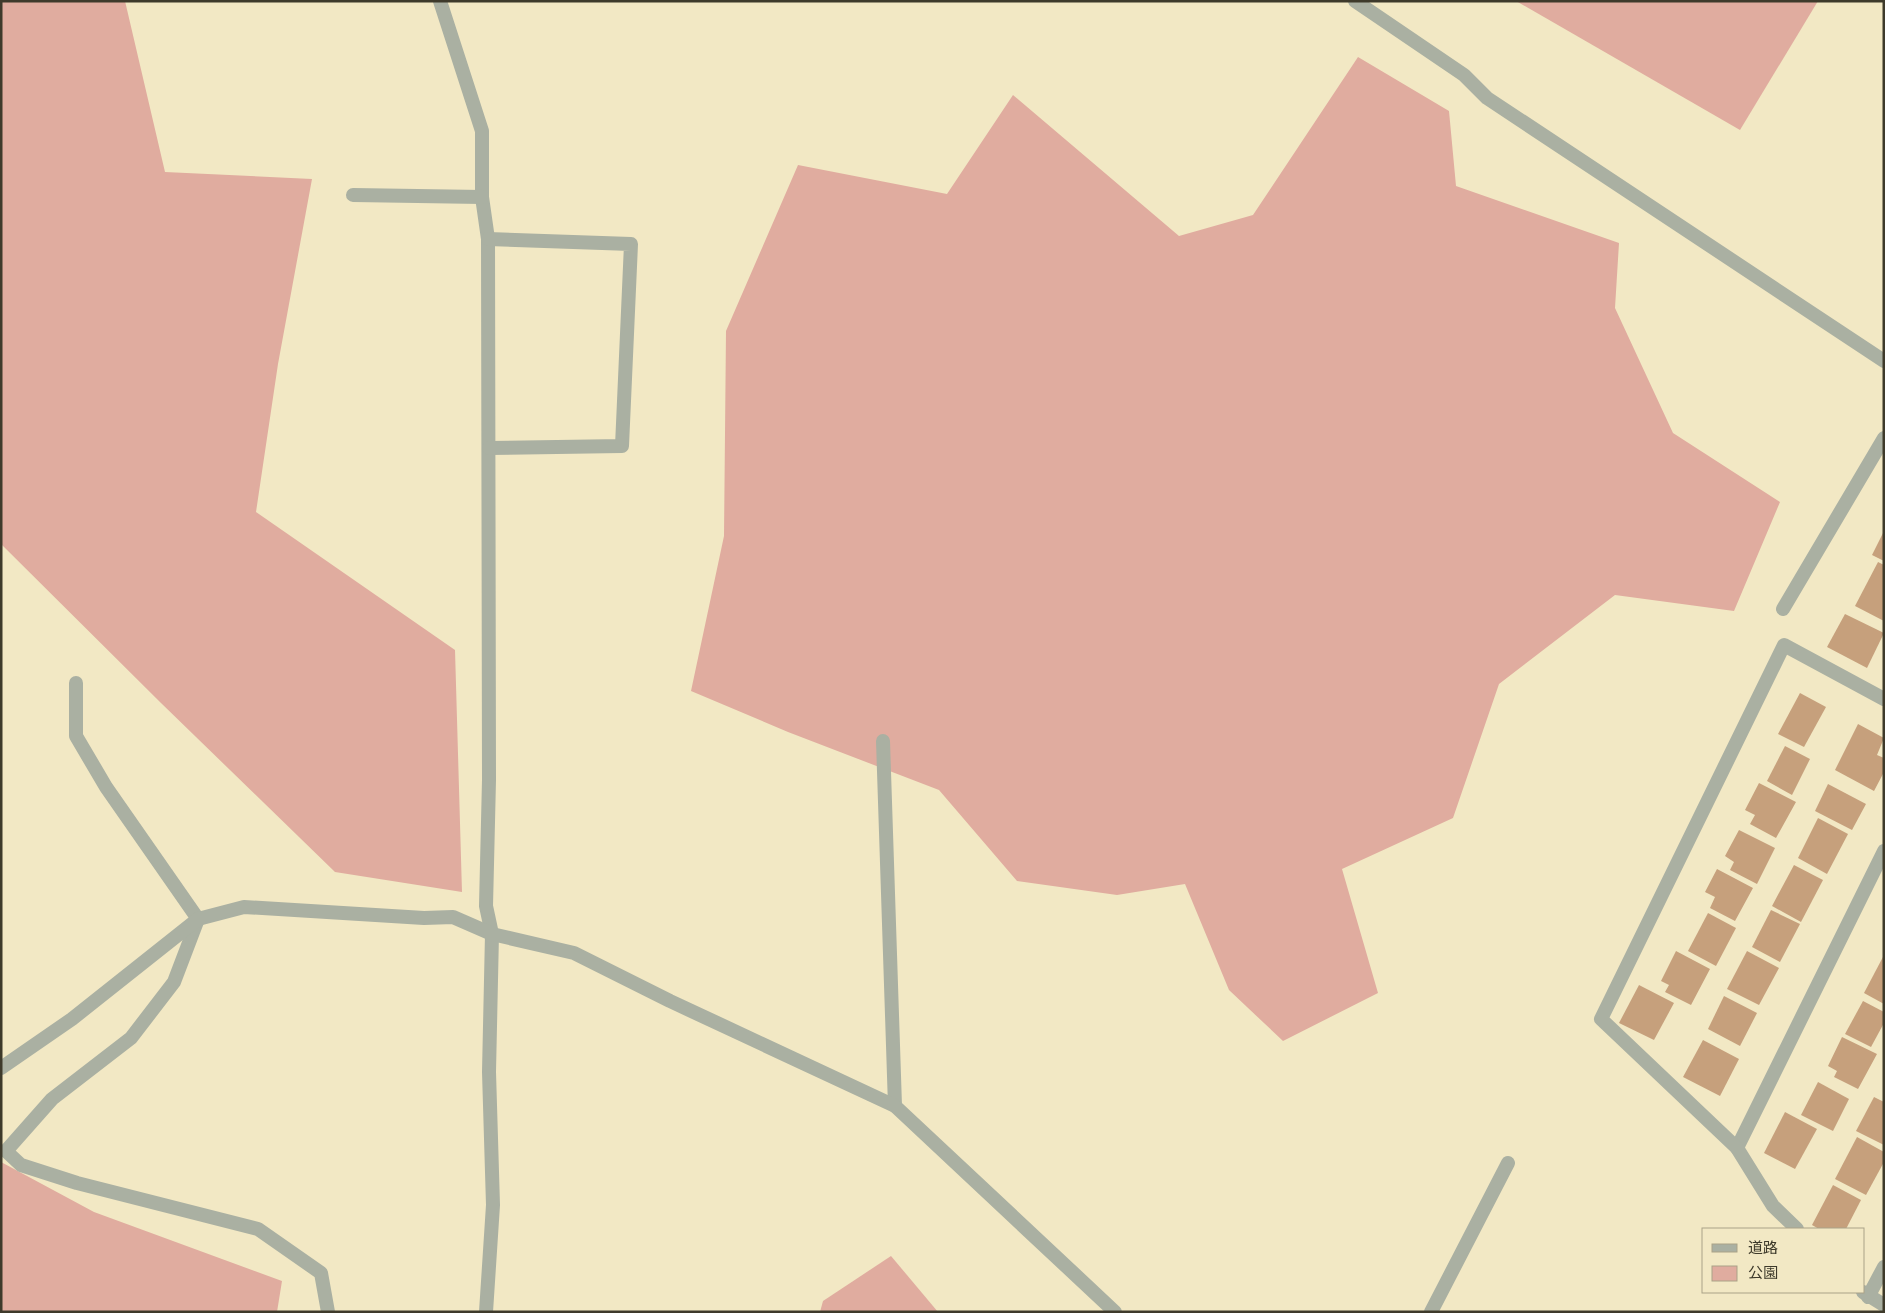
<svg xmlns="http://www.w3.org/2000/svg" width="1885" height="1313" font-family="'Source Sans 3','Noto Sans JP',sans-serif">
<rect width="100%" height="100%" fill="#f2e8c4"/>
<!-- green -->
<g fill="#e0ac9f">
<path d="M1,1H125L165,172L312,179L278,364L256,512L455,650L462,892L335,872L161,703L1,544Z"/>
<path d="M1516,1H1818L1740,130Z"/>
<path d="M1358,57L1449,111L1456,186L1619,243L1615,308L1673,433L1780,502L1734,611L1615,595L1499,684L1453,818L1342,869L1378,993L1283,1041L1229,990L1185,884L1117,895L1017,881L939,790L788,732L691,691L724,536L726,331L798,165L947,194L1013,95L1179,236L1253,215Z"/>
<path d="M1,1162L94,1212L282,1281L277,1312H1Z"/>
<path d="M891,1256L938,1312H820L823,1301Z"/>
</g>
<!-- building -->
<g fill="#c6a07c">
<path d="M1884,531V561L1872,555Z"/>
<path d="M1878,562L1884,565V621L1855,606Z"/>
<path d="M1845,614L1884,633L1867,668L1827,647Z"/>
<path d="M1800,693L1826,707L1804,747L1778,734Z"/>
<path d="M1858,724L1884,738L1877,755L1884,758V772L1874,791L1835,770Z"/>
<path d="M1785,746L1810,759L1792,795L1767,781Z"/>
<path d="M1759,783L1796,802L1776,838L1750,824L1755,815L1745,810Z"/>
<path d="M1828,784L1866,804L1852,830L1815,811Z"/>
<path d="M1818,818L1848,834L1827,874L1798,858Z"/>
<path d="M1739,830L1775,848L1757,884L1730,870L1734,862L1725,856Z"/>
<path d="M1794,865L1823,880L1801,922L1772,906Z"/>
<path d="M1717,869L1753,888L1735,921L1710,908L1715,897L1705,892Z"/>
<path d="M1771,910L1800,924L1780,962L1752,947Z"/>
<path d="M1708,913L1736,928L1716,966L1688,951Z"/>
<path d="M1676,951L1710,969L1691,1005L1665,992L1669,985L1661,981Z"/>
<path d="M1747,951L1779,968L1759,1005L1727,989Z"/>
<path d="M1884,955V1004L1864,993Z"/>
<path d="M1639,985L1674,1003L1654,1040L1619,1023Z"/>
<path d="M1724,996L1757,1013L1740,1046L1708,1029Z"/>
<path d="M1863,1001L1884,1012V1023L1871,1047L1845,1034Z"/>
<path d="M1842,1037L1877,1054L1858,1089L1834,1077L1837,1071L1828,1066Z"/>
<path d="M1703,1040L1739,1059L1720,1096L1683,1077Z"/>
<path d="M1818,1082L1849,1099L1833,1131L1801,1115Z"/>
<path d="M1874,1097L1884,1102V1145L1856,1131Z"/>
<path d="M1785,1112L1817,1129L1795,1169L1764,1153Z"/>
<path d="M1857,1137L1884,1152V1162L1866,1195L1835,1179Z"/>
<path d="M1833,1185L1861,1200L1846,1229H1819L1812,1225Z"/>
</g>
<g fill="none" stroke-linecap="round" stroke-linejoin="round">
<!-- minor -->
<g stroke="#aab0a2" stroke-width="14">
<path d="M440,1L482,131V197L488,239L489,780L486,906L492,934L489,1072L493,1205L486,1312"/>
<path d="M1355,1L1464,75L1487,98L1884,361"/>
<path d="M353,195L482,197"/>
<path d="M488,239L631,244L622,446L489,448"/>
<path d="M1783,609L1884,438"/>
<path d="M76,683V736L106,787L198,919"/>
<path d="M883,741L895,1106"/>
<path d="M198,919L174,982L131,1038L52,1099L6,1151L21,1165L77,1183L258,1229L321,1273L328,1312"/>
<path d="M1,1068L72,1019L198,919L244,907L424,918L453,917L492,934L574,953L670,1001L895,1106L1115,1312"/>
<path d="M1737,1148L1884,851"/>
<path d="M1797,1229L1773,1206L1737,1148L1601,1019L1784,645L1884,699"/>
<path d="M1863,1292L1884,1305"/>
<path d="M1868,1297L1884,1267"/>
<path d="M1431,1312L1508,1163"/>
</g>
</g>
<!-- border -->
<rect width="1885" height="1313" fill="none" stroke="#3e3a2b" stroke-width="5"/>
<!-- legend -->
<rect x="1702" y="1228" width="162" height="65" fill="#f2e8c4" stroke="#aaa287"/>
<rect x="1712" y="1244" width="25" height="8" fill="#aab0a2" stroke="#aaa287"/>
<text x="1748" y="1253" font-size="15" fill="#3e3a2b">道路</text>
<rect x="1712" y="1266" width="25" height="15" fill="#e0ac9f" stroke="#aaa287"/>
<text x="1748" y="1278" font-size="15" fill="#3e3a2b">公園</text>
</svg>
